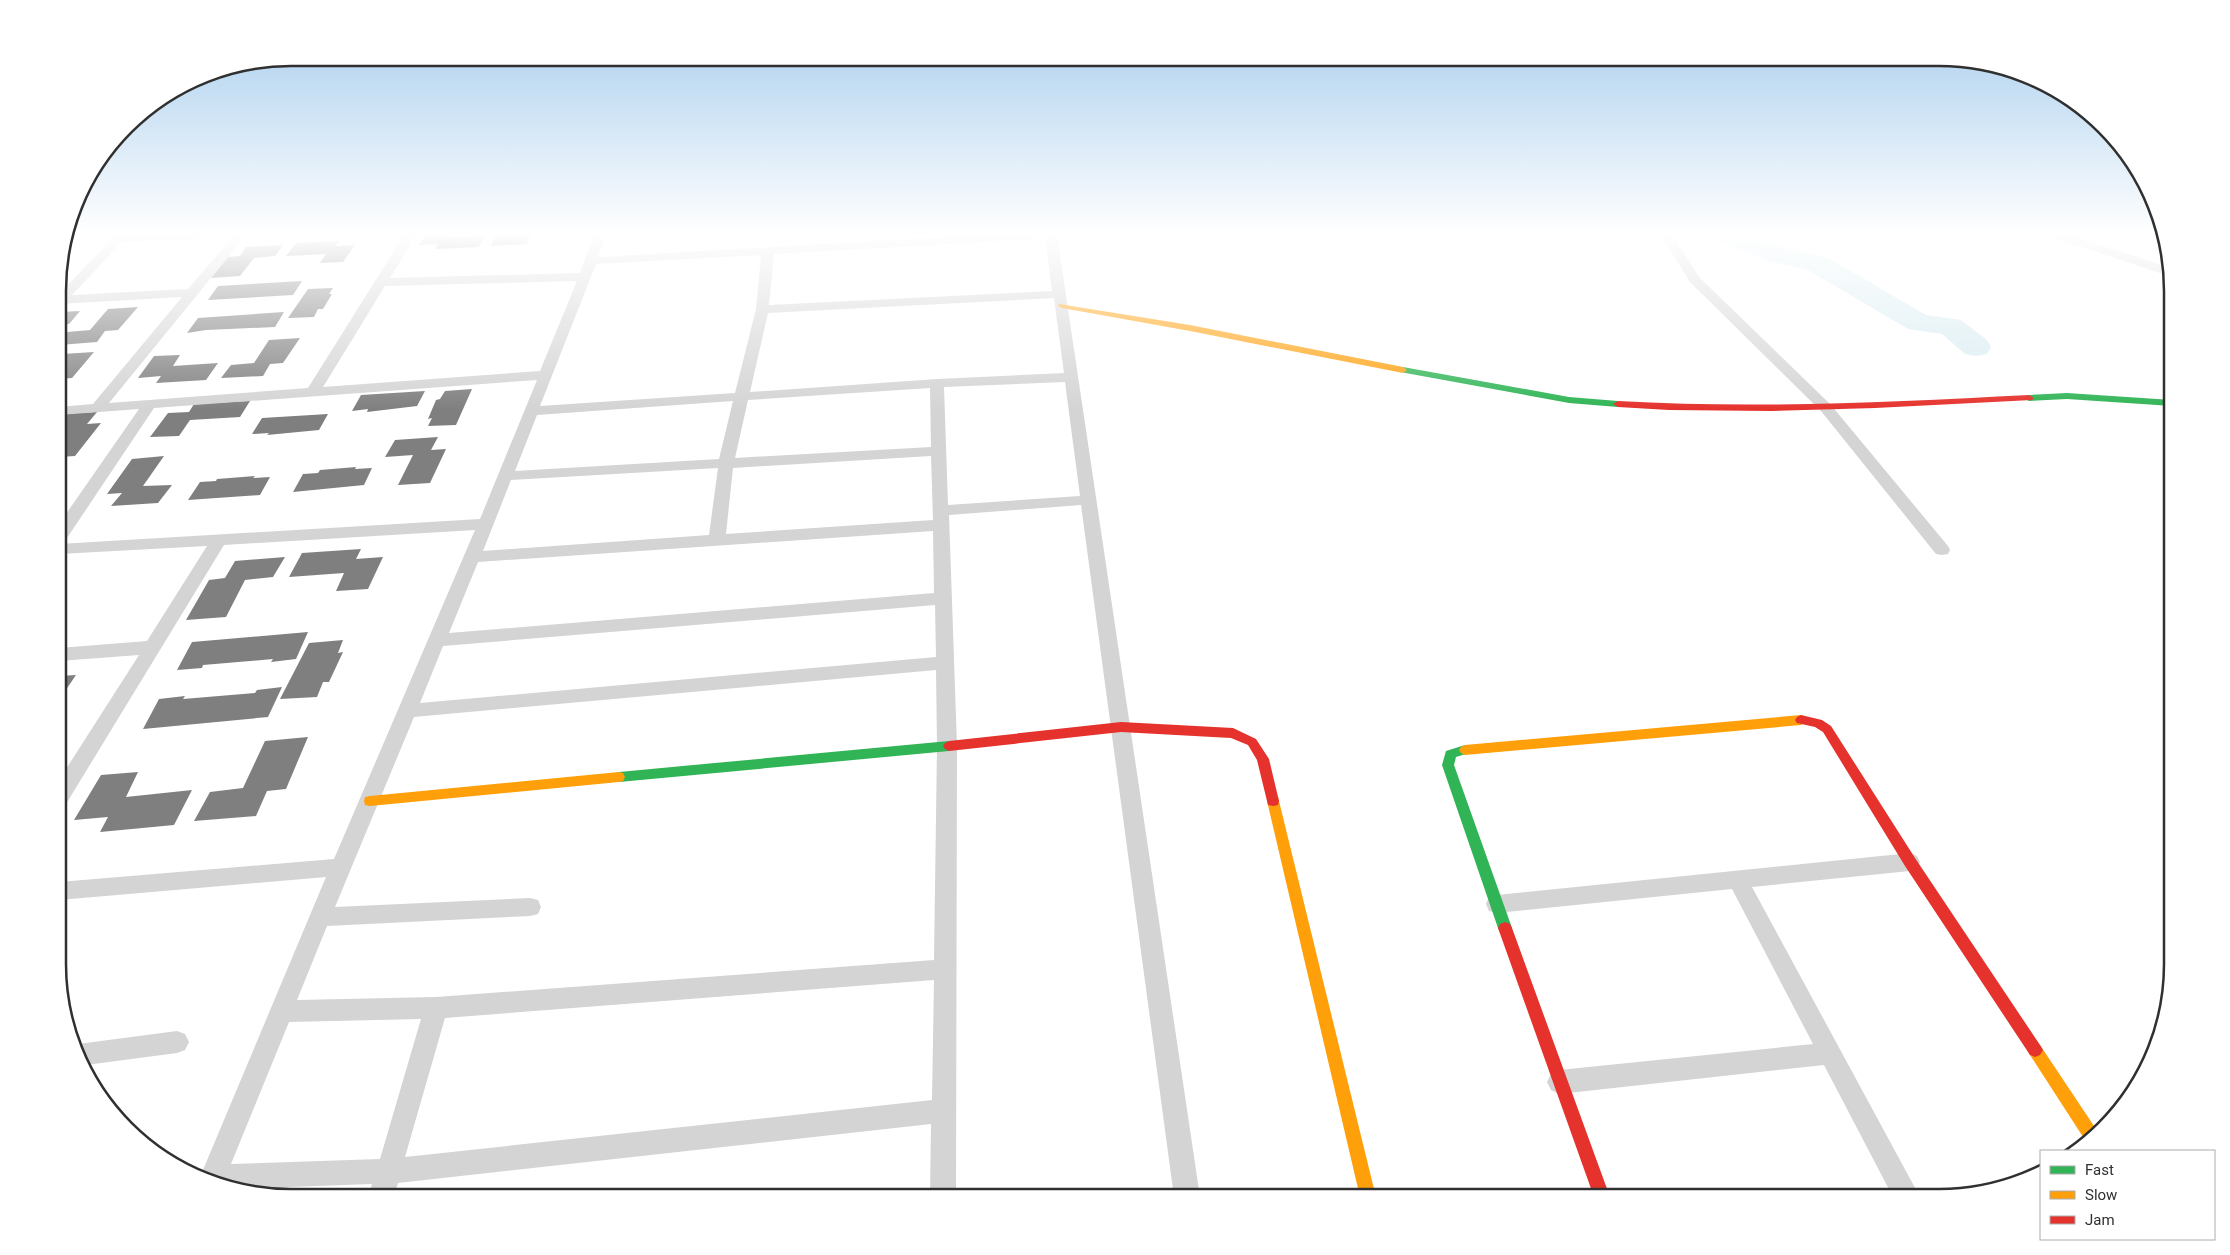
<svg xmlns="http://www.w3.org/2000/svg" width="2230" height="1255" font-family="Roboto,sans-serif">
<rect width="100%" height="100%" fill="#fff"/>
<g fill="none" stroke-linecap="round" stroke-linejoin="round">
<!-- river -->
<path fill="#d9ecf2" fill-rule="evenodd" d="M1714,235H1751L1788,249L1828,258L1926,315L1961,320L1987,340L1991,347L1987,354L1976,356L1965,354L1942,334L1908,329L1808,270L1769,261L1717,241Z"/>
</g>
<!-- building -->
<g fill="#7f7f7f">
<path d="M425,235H447L446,237L485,235L479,247L435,249L438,244L419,245Z"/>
<path d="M496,235H530L527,244L491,246Z"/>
<path d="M339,241L335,246L355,245L343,262L320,263L326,254L286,256L296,243Z"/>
<path d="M283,245L275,256L254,258L240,276L211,278L228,257L240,256L246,247Z"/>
<path d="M62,252H71L59,264V261Z"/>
<path d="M302,281L293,295L208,300L218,286Z"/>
<path d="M333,288L329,294H332L323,309H318L314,317L288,318L308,289Z"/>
<path d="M138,307L118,330L105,331L97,342L59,345V340L67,332L90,330L108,309Z"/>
<path d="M80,311L69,324H59V312Z"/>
<path d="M284,312L275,327L206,330L187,333L198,318Z"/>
<path d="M300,338L283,363L270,364L263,376L221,378L231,365L254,363L269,340Z"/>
<path d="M94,352L72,378L59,379V357L62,354Z"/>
<path d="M180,355L173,366L218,363L206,380L156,383L161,376L138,378L154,356Z"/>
<path d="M472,389L456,425L428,426L432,418L428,419L436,400L440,399L445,391Z"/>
<path d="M425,391L417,406L367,412L368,409L352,411L361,395Z"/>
<path d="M250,401L240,417L190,420L179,436L150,437L168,413L189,412L194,404Z"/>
<path d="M97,412L87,424L101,423L75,456L59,457V438L67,430H59V414Z"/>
<path d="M328,414L319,430L267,435L269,433L252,434L262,418Z"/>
<path d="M438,437L431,450L446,449L430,483L398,485L413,455L385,457L395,440Z"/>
<path d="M164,456L143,486L172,485L158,503L111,506L122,493L107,494L132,459Z"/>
<path d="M356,467L355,469L372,468L364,485L293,492L303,474L318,473L320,470Z"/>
<path d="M255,476L253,478L270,477L260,495L188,500L200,482L216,481L217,479Z"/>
<path d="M361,549L356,559L383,557L368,589L336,591L344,573L289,577L302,553Z"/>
<path d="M285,557L273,577L245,580L226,617L186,620L209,580L225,578L235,561Z"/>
<path d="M308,632L296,659L271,662L273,659L203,665L202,668L177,670L192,642Z"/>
<path d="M343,640L338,653L343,652L329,682H323L317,697L280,699L309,643Z"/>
<path d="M76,675L59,700V676Z"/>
<path d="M282,687L268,717L143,729L159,699L185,696L183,699L255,693L257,690Z"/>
<path d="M308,737L286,789L267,791L256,816L194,821L210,792L243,788L265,741Z"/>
<path d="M138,772L126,797L192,790L174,825L100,832L108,817L74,820L101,775Z"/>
</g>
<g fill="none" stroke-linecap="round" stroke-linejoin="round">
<!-- street -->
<g fill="#d4d4d4" fill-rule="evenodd">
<path d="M134,235H206L200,239L122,242L72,295L188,289L234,235H246L109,403L308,388L404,235H416L390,278L580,273L594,235H606L598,257L981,235H1043L1037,239L774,254L769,305L1052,291L1045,235H1057L1200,1197H1174L1081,505L949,515L957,746L956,1197H930L931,1124L398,1183L394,1197H368L372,1184L229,1189L200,1177L326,877L59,900V882L334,859L475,530L224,545L66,804L59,806V780L139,655L59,661V648L147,641L207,546L59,554V544L480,519L537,380L154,408L65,541L59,542V524L139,409L59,415V407L93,404L182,297L59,304V294L115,236ZM761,255L756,309L735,393L540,406L596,264ZM577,281L540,371L323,387L385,286ZM1054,298L1064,373L937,379L750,392L768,313ZM1065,382L1080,496L948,505L944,387ZM930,388L931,447L735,458L748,400ZM733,401L719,459L515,471L537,415ZM931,456L933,520L726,534L733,468ZM718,468L709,535L483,551L511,480ZM933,531L934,593L449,633L478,562ZM935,605L936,657L420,703L443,646ZM936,670L937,746L934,960L436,997L297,1000L327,926L530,916L538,914L541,907L538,900L530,898L335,907L414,717ZM934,980L932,1100L405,1157L445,1018ZM421,1019L380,1159L231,1164L289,1022Z"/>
<path d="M1661,235H1673L1699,277L1831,405L1948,546L1950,550L1948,554L1942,555L1936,554L1821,411L1690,282Z"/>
<path d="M2053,235H2070L2171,268L2172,277L2055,238Z"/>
<path d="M1910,853L1917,856L1920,862L1917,868L1910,871L1752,887L1920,1197H1893L1824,1065L1559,1094L1551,1090L1547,1082L1551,1074L1559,1070L1813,1044L1732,889L1497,913L1489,911L1486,904L1489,897L1497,895Z"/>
<path d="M177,1031L185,1034L189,1042L185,1050L177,1053L86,1065L78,1044Z"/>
</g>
<!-- fast -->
<g fill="#30b455" fill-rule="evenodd">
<path d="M1403,367L1569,397L1618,401L1623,404L1618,407L1569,403L1400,372L1399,370Z"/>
<path d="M2067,393L2172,400V406L2067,399L2029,401L2024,398L2029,395Z"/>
<path d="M949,741L953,743L955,746L953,749L949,751L619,782L615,781L613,777L615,773L619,772Z"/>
<path d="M1465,745L1469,747L1471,750L1469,753L1456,757L1454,765L1512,928L1510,932L1505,934L1500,932L1498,928L1442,765L1446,751Z"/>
</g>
<!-- slow -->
<g fill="#ff9f0a" fill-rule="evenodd">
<path d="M1059,304L1190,325L1403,367L1407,370L1403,373L1190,331L1062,308L1058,306Z"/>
<path d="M1801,715L1805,717L1807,720L1805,723L1801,725L1465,755L1461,753L1459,750L1461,747L1465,745Z"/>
<path d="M619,772L623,773L625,777L623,781L619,782L370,806L365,805L364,801L365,797L370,796Z"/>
<path d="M1273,796L1278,797L1279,801L1376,1197H1360L1267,801L1268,797Z"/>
<path d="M2035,1043L2040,1045L2096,1129L2085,1140L2030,1055L2027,1050L2030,1045Z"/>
</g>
<!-- jam -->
<g fill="#e5322d" fill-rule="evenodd">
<path d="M2029,395L2034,398L2032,400L1875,408L1772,411L1669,410L1618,407L1613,404L1618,401C1755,409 1892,402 2029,395Z"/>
<path d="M1801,715L1822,720L1831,726L1915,858L2040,1045L2043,1050L2040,1055L2035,1057L2030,1055L1905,866L1823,732L1815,727L1797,723L1795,720L1797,717Z"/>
<path d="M1121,722L1233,728L1256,739L1269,759L1279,801L1278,805L1273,806L1268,805L1257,760L1248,745L1231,738L1121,732L949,751L945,749L943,746L945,743L949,741Z"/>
<path d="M1505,922L1510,924L1512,928L1610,1197H1594L1498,928L1500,924Z"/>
</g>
</g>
<!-- sky -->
<linearGradient id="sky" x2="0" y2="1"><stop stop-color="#a2caec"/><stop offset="0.57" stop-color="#fff"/><stop offset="1" stop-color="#fff" stop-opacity="0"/></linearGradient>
<rect width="2230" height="410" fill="url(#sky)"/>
<!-- crop -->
<path d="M0 0H2230V1255H0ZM291 66H1939A225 225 0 0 1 2164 291V964A225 225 0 0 1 1939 1189H291A225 225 0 0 1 66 964V291A225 225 0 0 1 291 66Z" fill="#fff" fill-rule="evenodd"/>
<path fill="none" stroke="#303030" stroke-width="2.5" d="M291 66H1939A225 225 0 0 1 2164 291V964A225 225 0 0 1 1939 1189H291A225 225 0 0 1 66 964V291A225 225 0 0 1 291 66Z"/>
<!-- legend -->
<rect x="2040" y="1150" width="175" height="90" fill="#ffffff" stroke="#acacac"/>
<rect x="2050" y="1166" width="25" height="8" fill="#30b455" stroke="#acacac"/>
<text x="2085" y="1175" font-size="15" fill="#303030">Fast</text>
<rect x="2050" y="1191" width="25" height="8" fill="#ff9f0a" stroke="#acacac"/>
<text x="2085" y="1200" font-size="15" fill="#303030">Slow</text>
<rect x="2050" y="1216" width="25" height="8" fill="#e5322d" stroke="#acacac"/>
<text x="2085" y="1225" font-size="15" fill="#303030">Jam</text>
</svg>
